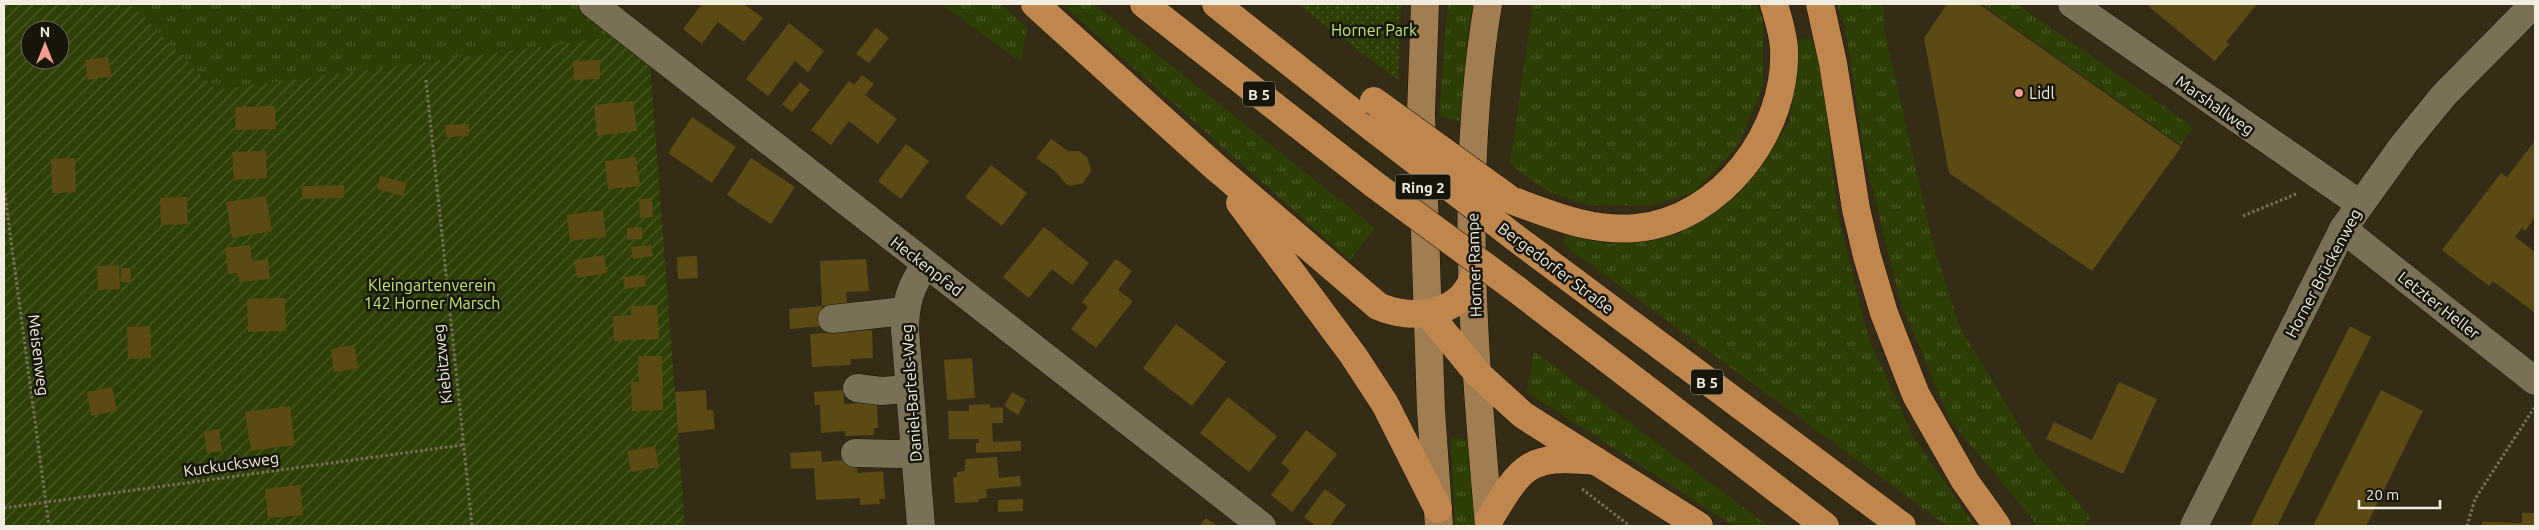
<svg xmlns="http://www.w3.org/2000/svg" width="2539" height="530" font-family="Ubuntu,sans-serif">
<defs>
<pattern id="grass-tufts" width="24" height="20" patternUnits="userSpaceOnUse" patternTransform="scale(1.25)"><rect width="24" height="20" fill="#2e3f05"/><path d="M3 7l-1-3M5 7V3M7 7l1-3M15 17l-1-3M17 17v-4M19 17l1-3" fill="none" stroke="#4d5b29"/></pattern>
<pattern id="park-dots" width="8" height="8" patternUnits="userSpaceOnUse" patternTransform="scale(1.25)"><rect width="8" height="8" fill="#2e3f05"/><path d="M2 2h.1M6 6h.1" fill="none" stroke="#4d5b29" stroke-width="1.8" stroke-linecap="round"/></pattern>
<pattern id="garden-furrows" width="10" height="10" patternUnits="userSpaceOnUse" patternTransform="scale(1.25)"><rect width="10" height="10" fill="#2e3f05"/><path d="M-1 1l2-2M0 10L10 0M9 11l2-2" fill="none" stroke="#4d5b29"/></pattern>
</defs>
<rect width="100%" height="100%" fill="#342c17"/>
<!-- grass -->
<g fill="url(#grass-tufts)">
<path d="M130,4H580L578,7L613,37L216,90Z"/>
<path d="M941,4H1001L1027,27L1021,62Z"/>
<path d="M1062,4H1094L1375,228L1350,260Z"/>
<path d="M1448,4H1473L1468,31L1461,122L1439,115Z"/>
<path d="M1533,4H1756L1763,20V86L1737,147L1693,193L1649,206L1589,205L1547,191L1510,164Z"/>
<path d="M1837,4H1883L1885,32L1932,240L1959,325L2036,454L2091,517L2083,526H2038L1950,420L1900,300L1865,158L1846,31Z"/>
<path d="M1982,4H2017L2193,127L2181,145Z"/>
<path d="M1812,39L1823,80L1837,211L1868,337L1914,438L1975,526H1947L1564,245L1565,234L1609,244L1677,235L1738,195L1790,122L1797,40Z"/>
<path d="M1534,351L1768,526H1734L1527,392Z"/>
<path d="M1451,437L1470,441L1475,526H1455Z"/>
</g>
<!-- park -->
<path fill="url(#park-dots)" d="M1297,4H1401L1398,80Z"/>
<!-- garden -->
<path fill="url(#garden-furrows)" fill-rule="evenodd" d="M4,4H130L216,90L613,37L650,64L685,526H4ZM30,30H60V60H30Z"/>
<!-- building -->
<g fill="#5c4a15">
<path d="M702,4H744L763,18L744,42L718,22L702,44L683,29Z"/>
<path d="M1947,4H1979L2181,147L2092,271L1949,173L1924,38Z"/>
<path d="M2150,4H2257L2226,42L2229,44L2215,61L2148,6Z"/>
<path d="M789,23L824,51L808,72L795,61L768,96L746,79Z"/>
<path d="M876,28L889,38L869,63L856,54Z"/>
<path d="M108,57L112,76L88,80L85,60Z"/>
<path d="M600,60V79L574,80L573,61Z"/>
<path d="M862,75L874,84L865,95L897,119L878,144L849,121L831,145L811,130L849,81L854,85Z"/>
<path d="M800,82L810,90L792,112L782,104Z"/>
<path d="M633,101L637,131L597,136L594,105Z"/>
<path d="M275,106L276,129L236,130L235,107Z"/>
<path d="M692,117L736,147L712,183L668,153Z"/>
<path d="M469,124V136L446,137L445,125Z"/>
<path d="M1051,139L1068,151H1079L1088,158L1091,171L1083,183L1071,186L1066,184L1056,172L1036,158Z"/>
<path d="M2535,141V217L2525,231L2522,228L2515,237L2535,252V313L2493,281L2489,286L2442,250L2501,173L2507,177Z"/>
<path d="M906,144L929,161L901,199L878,181Z"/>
<path d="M266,151L267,178L234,180L232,152Z"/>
<path d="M636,157L640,186L608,189L605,161Z"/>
<path d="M75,158L76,192L52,193L51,159Z"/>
<path d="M751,158L795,187L771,224L727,195Z"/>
<path d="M991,165L1027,193L1002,226L965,197Z"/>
<path d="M380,176L407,183L403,196L377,189Z"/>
<path d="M344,185V198L302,199V186Z"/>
<path d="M266,196L272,231L232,238L226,202Z"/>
<path d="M187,197L188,224L161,225L160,198Z"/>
<path d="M652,198L653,217L640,218L639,199Z"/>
<path d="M603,210L606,237L570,241L567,215Z"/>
<path d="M642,227V239L627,240V228Z"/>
<path d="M1044,227L1089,263L1072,285L1052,269L1029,298L1003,277Z"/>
<path d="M250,245L252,261L268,259L270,279L239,282L238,273L228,274L225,248Z"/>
<path d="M651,245L653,256L633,259L631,247Z"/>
<path d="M604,255L607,273L577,278L574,260Z"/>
<path d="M697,256L698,278L678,279L677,257Z"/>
<path d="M866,259L869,291L846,292L847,305L822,306L820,261Z"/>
<path d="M1116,259L1132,271L1118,290L1133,301L1096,348L1071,329L1088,307L1082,302Z"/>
<path d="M119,265L120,289L98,290L97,266Z"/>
<path d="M121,268H130L131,282H121Z"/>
<path d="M645,275L646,286L625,289L623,277Z"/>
<path d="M285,298L286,331L248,332L247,299Z"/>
<path d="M657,305L659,339L614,341L613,316L631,315V306Z"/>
<path d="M822,306L824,326L790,329L789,309Z"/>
<path d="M1176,324L1226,362L1192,406L1143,368Z"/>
<path d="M150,326L151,358L128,359L127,327Z"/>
<path d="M2350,326L2371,337L2277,526H2250Z"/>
<path d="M872,330L873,358L851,359V365L812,367L810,334Z"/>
<path d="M354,345L359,368L334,372L331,349Z"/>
<path d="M638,356H662L663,410L632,411L631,382H639Z"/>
<path d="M972,358L975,398L947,400L944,360Z"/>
<path d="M2119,382L2157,399L2123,474L2046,439L2054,422L2092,440Z"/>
<path d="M112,387L117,411L91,416L87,392Z"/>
<path d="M706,390L707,410H713L715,429L678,433L675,392Z"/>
<path d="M844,390V404L877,402L878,428H874V435L845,436V431L821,433L820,405H815L814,392Z"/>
<path d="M2381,390L2423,411L2366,526H2313Z"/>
<path d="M1012,392L1026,400L1018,415L1004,406Z"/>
<path d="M1228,397L1277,436L1249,472L1200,433Z"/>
<path d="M990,404V408L1003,407V423H992L993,442L1021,441V451L976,453V443H979V439H949L948,411H969V405Z"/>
<path d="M290,406L295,445L251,451L245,412Z"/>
<path d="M219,429L222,451L207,453L204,432Z"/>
<path d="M1306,430L1337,454L1292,512L1271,495L1290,470L1281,463Z"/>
<path d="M655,446L659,467L631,472L627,451Z"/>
<path d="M821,451L822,462L857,459V473L883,471L885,499H879L880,504L860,505V498L816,500L814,468L791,469L790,453Z"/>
<path d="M997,457L999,478L1020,476L1021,486L986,489L987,498L978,499L979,502L955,503L953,477H957V472L965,471V459Z"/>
<path d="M300,485L303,515L268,518L265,489Z"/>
<path d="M1325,489L1346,505L1330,526H1316L1304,517Z"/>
<path d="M1023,499V511L998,512V500Z"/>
<path d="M2522,513H2535V526H2481L2483,522L2522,523Z"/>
<path d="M1206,518L1217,526H1199Z"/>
</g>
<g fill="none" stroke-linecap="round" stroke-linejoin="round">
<!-- minor casing -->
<g stroke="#1b1402" stroke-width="29">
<g id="minor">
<path d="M593,4L1262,526"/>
<path d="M2072,4L2360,204"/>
<path d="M2343,229L2535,381"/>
<path d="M832,319L905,311"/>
<path d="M857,388L881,391L909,389"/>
<path d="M855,453L898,454L915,452"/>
<path d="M921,526L905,330C905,305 910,285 926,265"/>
<path d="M2194,526L2343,229L2404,144L2444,95L2534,4"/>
</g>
</g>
<!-- major casing -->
<g stroke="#1b1402" stroke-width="29">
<g id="major">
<path d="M1425,4L1421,113L1431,410L1439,526"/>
<path d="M1488,4C1459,176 1474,354 1489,526"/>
</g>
</g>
<!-- highway casing -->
<g stroke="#1b1402" stroke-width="29">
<g id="highway">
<path d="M1035,4L1213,165L1378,306C1411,321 1460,316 1473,278"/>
<path d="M1144,4L1375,185"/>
<path d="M1216,4L1374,129"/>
<path d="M1820,4L1833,63L1856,209L1867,256L1884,313L1916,395L1965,481L1997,526"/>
<path d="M1511,200C1552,215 1591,232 1636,228C1721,220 1788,131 1784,48C1783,33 1778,18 1774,4"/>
<path d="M1240,203L1353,355L1385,404L1438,509"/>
<path d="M1513,236L1902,526"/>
<path d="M1516,289L1825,526"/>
<path d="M1428,313L1478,374L1523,415L1699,526"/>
<path d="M1489,520C1522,465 1528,454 1596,461"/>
</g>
</g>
<!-- path -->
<g stroke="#78715f" stroke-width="3" stroke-dasharray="2.5 2.5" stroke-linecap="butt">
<path d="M426,80L472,526"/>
<path d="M4,188L49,526"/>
<path d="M2243,216L2296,194"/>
<path d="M1582,489L1630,526"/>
<path d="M4,508L462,445"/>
<path d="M2467,526L2475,499L2534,408"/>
</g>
<!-- minor -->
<use href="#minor" stroke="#797058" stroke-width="28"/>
<!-- major -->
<use href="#major" stroke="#a37d52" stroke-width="28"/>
<!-- highway -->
<use href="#highway" stroke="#bf864e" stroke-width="28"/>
<!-- highway-bridge casing -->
<g stroke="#1b1402" stroke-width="29" stroke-linecap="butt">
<g id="highway-bridge">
<path d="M1374,101L1511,200"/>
<path d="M1374,129L1513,236"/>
<path d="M1375,185L1516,289"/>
</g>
</g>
<!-- highway-bridge -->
<use href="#highway-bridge" stroke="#bf864e" stroke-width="28"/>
</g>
<!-- markers -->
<circle fill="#f59c94" stroke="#18150b" stroke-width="2" cx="2019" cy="93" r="5"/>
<g text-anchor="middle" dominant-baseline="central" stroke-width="5" stroke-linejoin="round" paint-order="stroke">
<!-- shield labels -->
<g fill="#18150b" stroke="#b1aca0" stroke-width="1">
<rect x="1243" y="81.5" width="32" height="25" rx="4"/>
<rect x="1395.5" y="174.5" width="55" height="25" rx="4"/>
<rect x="1691" y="369.5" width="32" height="25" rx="4"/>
</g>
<g font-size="15" font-weight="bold" fill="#f2ede0">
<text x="1259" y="94">B 5</text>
<text x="1423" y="187">Ring 2</text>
<text x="1707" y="382">B 5</text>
</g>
<!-- park labels -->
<g font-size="16" fill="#c0e874" stroke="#18150b">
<text x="1374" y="30">Horner Park</text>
<text x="432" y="285">Kleingartenverein<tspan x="432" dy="18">142 Horner Marsch</tspan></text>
</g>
<!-- poi labels -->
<g font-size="16" fill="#f2ede0" stroke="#18150b" text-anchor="start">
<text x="2029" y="93">Lidl</text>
</g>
<!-- street labels -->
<g font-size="16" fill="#f2ede0" stroke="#18150b">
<text transform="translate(2215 105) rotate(35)">Marshallweg</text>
<text transform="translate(1474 265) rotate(-92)">Horner Rampe</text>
<text transform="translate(927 266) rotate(38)">Heckenpfad</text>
<text transform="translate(1556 268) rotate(37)">Bergedorfer Straße</text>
<text transform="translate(2323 273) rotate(-62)">Horner Brückenweg</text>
<text transform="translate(2439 305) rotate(38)">Letzter Heller</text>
<text transform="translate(39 355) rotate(83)">Meisenweg</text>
<text transform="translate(442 364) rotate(-96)">Kiebitzweg</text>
<text transform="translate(911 393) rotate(-94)">Daniel-Bartels-Weg</text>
<text transform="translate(231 464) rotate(-8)">Kuckucksweg</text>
</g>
</g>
<!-- border -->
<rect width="2539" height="530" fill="none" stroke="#f2ede0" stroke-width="10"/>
<!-- north arrow -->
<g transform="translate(45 45)"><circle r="24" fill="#18150b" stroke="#6f6b60"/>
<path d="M0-4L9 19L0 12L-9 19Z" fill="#f59c94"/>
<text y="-8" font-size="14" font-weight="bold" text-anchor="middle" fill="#f2ede0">N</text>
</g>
<!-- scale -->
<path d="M2359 500v8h81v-8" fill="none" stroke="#f2ede0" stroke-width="2.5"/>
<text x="2366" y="500" font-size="15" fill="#f2ede0" stroke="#18150b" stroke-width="4" paint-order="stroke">20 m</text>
</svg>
